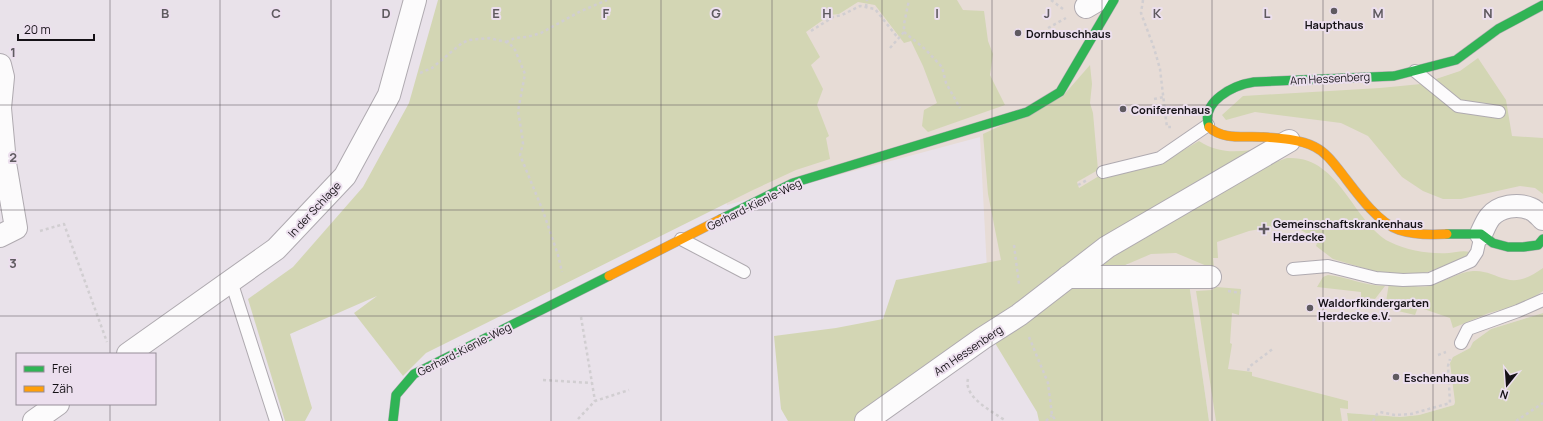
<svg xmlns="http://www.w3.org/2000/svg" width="1543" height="421" font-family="Manrope,sans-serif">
<rect width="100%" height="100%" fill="#e9e2ea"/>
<!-- medical -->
<path fill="#e7dcd6" d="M628,0H1543V313L1491,329L1473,342L1470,348L1453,357L1455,402L1454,405L1419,415L1400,417L1347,413L1348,421H1209L1189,283L1090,253L990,326L980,137L727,205L680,35Z"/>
<!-- green -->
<g fill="#d3d6b4">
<path d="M438,0H957L963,10L984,11L988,41L993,54L990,75L1005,105L928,132L922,126L924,110L937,103L923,66L911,41L904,43L875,5L858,2L839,14L830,15L806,32L820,57L811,65L823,89L817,105L829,136L826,138L830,159L796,170L753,190L426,353L403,376L354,313L377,296L290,334L312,408L305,421H285L248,299L293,267L363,187L409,103Z"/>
<path d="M1478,58L1506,100L1512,136L1543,138V194L1535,188L1520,186L1461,199H1443L1423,191L1402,177L1368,136L1341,123L1255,112L1226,120L1222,115L1243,96L1380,88L1421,84L1460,71Z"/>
<path d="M1090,65L1092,84L1090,103L1093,113L1098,170L1077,182L1079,188L1104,173L1161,163L1199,141C1222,156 1242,151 1267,148L1180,191L856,421H788L781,409L774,336L836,328L883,319L896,280L1001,260L988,194L983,134L1062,97Z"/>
<path d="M1287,158C1340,155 1352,222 1390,242C1408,251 1429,254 1449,253C1456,252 1463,250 1470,252L1467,257L1428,272L1420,274H1402L1377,272L1333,259L1316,246L1318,240L1294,226L1271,227L1249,231L1217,242L1218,258H1213L1214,269L1176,253L1151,254L1109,272H1102L1098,259L1261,167Z"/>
<path d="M1543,268V291L1525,303L1489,313L1453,328L1450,318L1418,307L1415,315L1385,308L1389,283C1400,284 1419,288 1429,286C1444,282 1458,272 1473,271C1486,270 1494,276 1506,279C1519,283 1532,276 1543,268Z"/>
<path d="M1328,275C1347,277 1365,286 1385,286L1375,299L1361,297V292L1317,287L1323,277Z"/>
<path d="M1075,283H1189L1209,421H1039L1037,412L995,343Z"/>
<path d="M1216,287L1241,289L1239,315L1232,313L1230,343L1232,344L1228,369L1252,372V376L1348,401V409L1340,408L1342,421H1216L1196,291L1212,290Z"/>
<path d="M1543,313V421H1348L1347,413L1400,417L1419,415L1454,405L1455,402L1450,363L1453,357L1470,348L1473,342L1491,329Z"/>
</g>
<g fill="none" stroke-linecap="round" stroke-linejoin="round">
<!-- lane casing -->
<g stroke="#afaab0" stroke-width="14">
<g id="lane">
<path d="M1415,71L1458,106L1499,112"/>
<path d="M1103,172L1160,158L1208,125"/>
<path d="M681,239L744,272"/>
<path d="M1293,269L1328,266L1376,278L1403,280L1430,279L1471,261L1477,252L1481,234"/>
<path d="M231,281L276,421"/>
<path d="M1461,343L1468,329L1518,311L1543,300"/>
</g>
</g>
<!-- street casing -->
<g stroke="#afaab0" stroke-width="24">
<g id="street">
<path d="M1086,7L1098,0"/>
<path d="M0,65L3,77L0,108L5,163L16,228L0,236"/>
<path d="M1481,234C1484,228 1486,222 1490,217C1499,206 1518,203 1531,209C1536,211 1540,216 1543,219"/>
<path d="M1068,277H1210"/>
<path d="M128,354L276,249L345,176L389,95L415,0"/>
<path d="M34,421L58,404"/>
<path d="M866,421L983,338L1019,315L1107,247L1289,141"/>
</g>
</g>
<!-- fast casing -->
<g stroke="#afaab0" stroke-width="10">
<g id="fast">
<path d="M1209,127C1200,101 1234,85 1254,82L1394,76L1456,60L1498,29L1543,5"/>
<path d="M721,219L793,183L1027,112L1060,92L1114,0"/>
<path d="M1447,234H1481L1493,243L1508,247H1523L1538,245L1543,239"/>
<path d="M393,421L396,395L414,374L609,276"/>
</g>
</g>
<!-- slow casing -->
<g stroke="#afaab0" stroke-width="10">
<g id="slow">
<path d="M1209,127C1222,140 1244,136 1261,137C1278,138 1300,139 1315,147C1327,153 1335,165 1343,175C1356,192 1378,223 1399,230C1414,235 1431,235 1447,234"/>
<path d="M609,276L721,219"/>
</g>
</g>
<!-- path -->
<g stroke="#d1ced1" stroke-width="2.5" stroke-dasharray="3 3" stroke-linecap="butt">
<path d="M1051,0L1063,9"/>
<path d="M1143,0L1141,13L1154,48L1160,69L1166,120L1167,127H1171"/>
<path d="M866,7L867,0"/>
<path d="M1048,28L1066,18"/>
<path d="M811,31L833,17L842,15L860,6L875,9L898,38"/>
<path d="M904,32L925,49L942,67L946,83L960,108"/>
<path d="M506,42L515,38L527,37L541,33L579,12L607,0"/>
<path d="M890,48L904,32V24L909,0"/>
<path d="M420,73L432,68L462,43L469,40L489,38L506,42L510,44L515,50L525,74L518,111L522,135L523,144L520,155L543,211L558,255L562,272"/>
<path d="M1154,99L1164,97"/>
<path d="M1078,185L1087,180"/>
<path d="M40,231L64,224L107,342"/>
<path d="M1014,245L1019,284"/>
<path d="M1228,291L1241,293"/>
<path d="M581,317L595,401"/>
<path d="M1029,337L1048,383L1052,415L1056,421"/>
<path d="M1438,355L1446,352"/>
<path d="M1248,371L1249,367L1274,348"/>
<path d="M968,379C963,397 993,412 1006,421"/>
<path d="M543,380L592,383"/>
<path d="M578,419L595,401L629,390"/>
<path d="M1046,421L1052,415"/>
<path d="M1373,421L1377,414L1380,412L1395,415L1411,414L1450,403L1448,366L1450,359"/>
<path d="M1516,421L1543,403"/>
</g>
<!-- lane -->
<use href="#lane" stroke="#fcfbfc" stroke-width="12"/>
<!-- street -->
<use href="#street" stroke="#fcfbfc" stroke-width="22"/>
<!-- fast -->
<use href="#fast" stroke="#30b455" stroke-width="9"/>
<!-- slow -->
<use href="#slow" stroke="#ff9f0a" stroke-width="9"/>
</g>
<!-- grid -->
<path fill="none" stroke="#5f5a60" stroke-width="1" stroke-opacity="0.55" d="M110,0V354M220,0V421M331,0V421M441,0V421M551,0V421M661,0V421M772,0V421M882,0V421M992,0V421M1102,0V421M1212,0V421M1323,0V421M1433,0V421M0,105H1543M0,210H1543M0,316H1543M110,404V421"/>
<!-- markers -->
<g fill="#5f5a60" stroke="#ecdfee" stroke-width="1.5">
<circle cx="1334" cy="11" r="4"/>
<circle cx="1018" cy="33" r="4"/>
<circle cx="1123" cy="109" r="4"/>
<path d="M1262 223h4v4h4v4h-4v4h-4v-4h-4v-4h4z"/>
<circle cx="1310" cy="308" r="4"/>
<circle cx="1396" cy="377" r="4"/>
</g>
<g text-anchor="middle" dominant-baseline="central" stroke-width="4" stroke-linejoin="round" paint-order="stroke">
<!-- poi labels -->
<g font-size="11" font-weight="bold" fill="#151116" stroke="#ecdfee" text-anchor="start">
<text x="1334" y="24" text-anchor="middle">Haupthaus</text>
<text x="1026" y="33">Dornbuschhaus</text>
<text x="1131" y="109">Coniferenhaus</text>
<text x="1273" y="223">Gemeinschaftskrankenhaus<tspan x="1273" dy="13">Herdecke</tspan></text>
<text x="1318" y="302">Waldorfkindergarten<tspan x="1318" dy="13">Herdecke e.V.</tspan></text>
<text x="1404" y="377">Eschenhaus</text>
</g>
<!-- street labels -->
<g font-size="11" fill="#151116" stroke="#ecdfee">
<text transform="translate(1330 78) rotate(-3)">Am Hessenberg</text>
<text transform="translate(754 204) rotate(-26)">Gerhard-Kienle-Weg</text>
<text transform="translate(314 209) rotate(-47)">In der Schlage</text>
<text transform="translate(464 349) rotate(-27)">Gerhard-Kienle-Weg</text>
<text transform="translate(968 350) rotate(-34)">Am Hessenberg</text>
</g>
</g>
<g font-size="13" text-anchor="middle" font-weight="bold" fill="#5f5a60" stroke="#ecdfee" stroke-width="4" stroke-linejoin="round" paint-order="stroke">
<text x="165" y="18">B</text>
<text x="276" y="18">C</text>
<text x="386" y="18">D</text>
<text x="496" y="18">E</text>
<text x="606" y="18">F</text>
<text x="716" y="18">G</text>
<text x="827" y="18">H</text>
<text x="937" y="18">I</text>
<text x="1047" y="18">J</text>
<text x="1157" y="18">K</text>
<text x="1267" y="18">L</text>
<text x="1378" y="18">M</text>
<text x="1488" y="18">N</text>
<text x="13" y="57">1</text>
<text x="13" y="162">2</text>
<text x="13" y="268">3</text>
</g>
<!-- legend -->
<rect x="16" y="353" width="140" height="52" fill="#ecdfee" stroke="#968d98"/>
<rect x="24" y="366" width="20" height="6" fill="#30b455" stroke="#968d98"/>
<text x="52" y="373" font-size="12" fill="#151116">Frei</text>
<rect x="24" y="386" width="20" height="6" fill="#ff9f0a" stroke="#968d98"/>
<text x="52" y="393" font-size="12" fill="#151116">Zäh</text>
<!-- north arrow -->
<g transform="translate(1507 385) rotate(197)" stroke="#ecdfee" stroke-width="3" paint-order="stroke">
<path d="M0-3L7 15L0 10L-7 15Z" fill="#151116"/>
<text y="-6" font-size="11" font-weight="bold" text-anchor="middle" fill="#151116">N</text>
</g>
<!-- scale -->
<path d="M18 34v6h76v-6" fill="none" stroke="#151116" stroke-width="2"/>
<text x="24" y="34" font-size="12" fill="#151116" stroke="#ecdfee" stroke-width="3" paint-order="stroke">20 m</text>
</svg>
